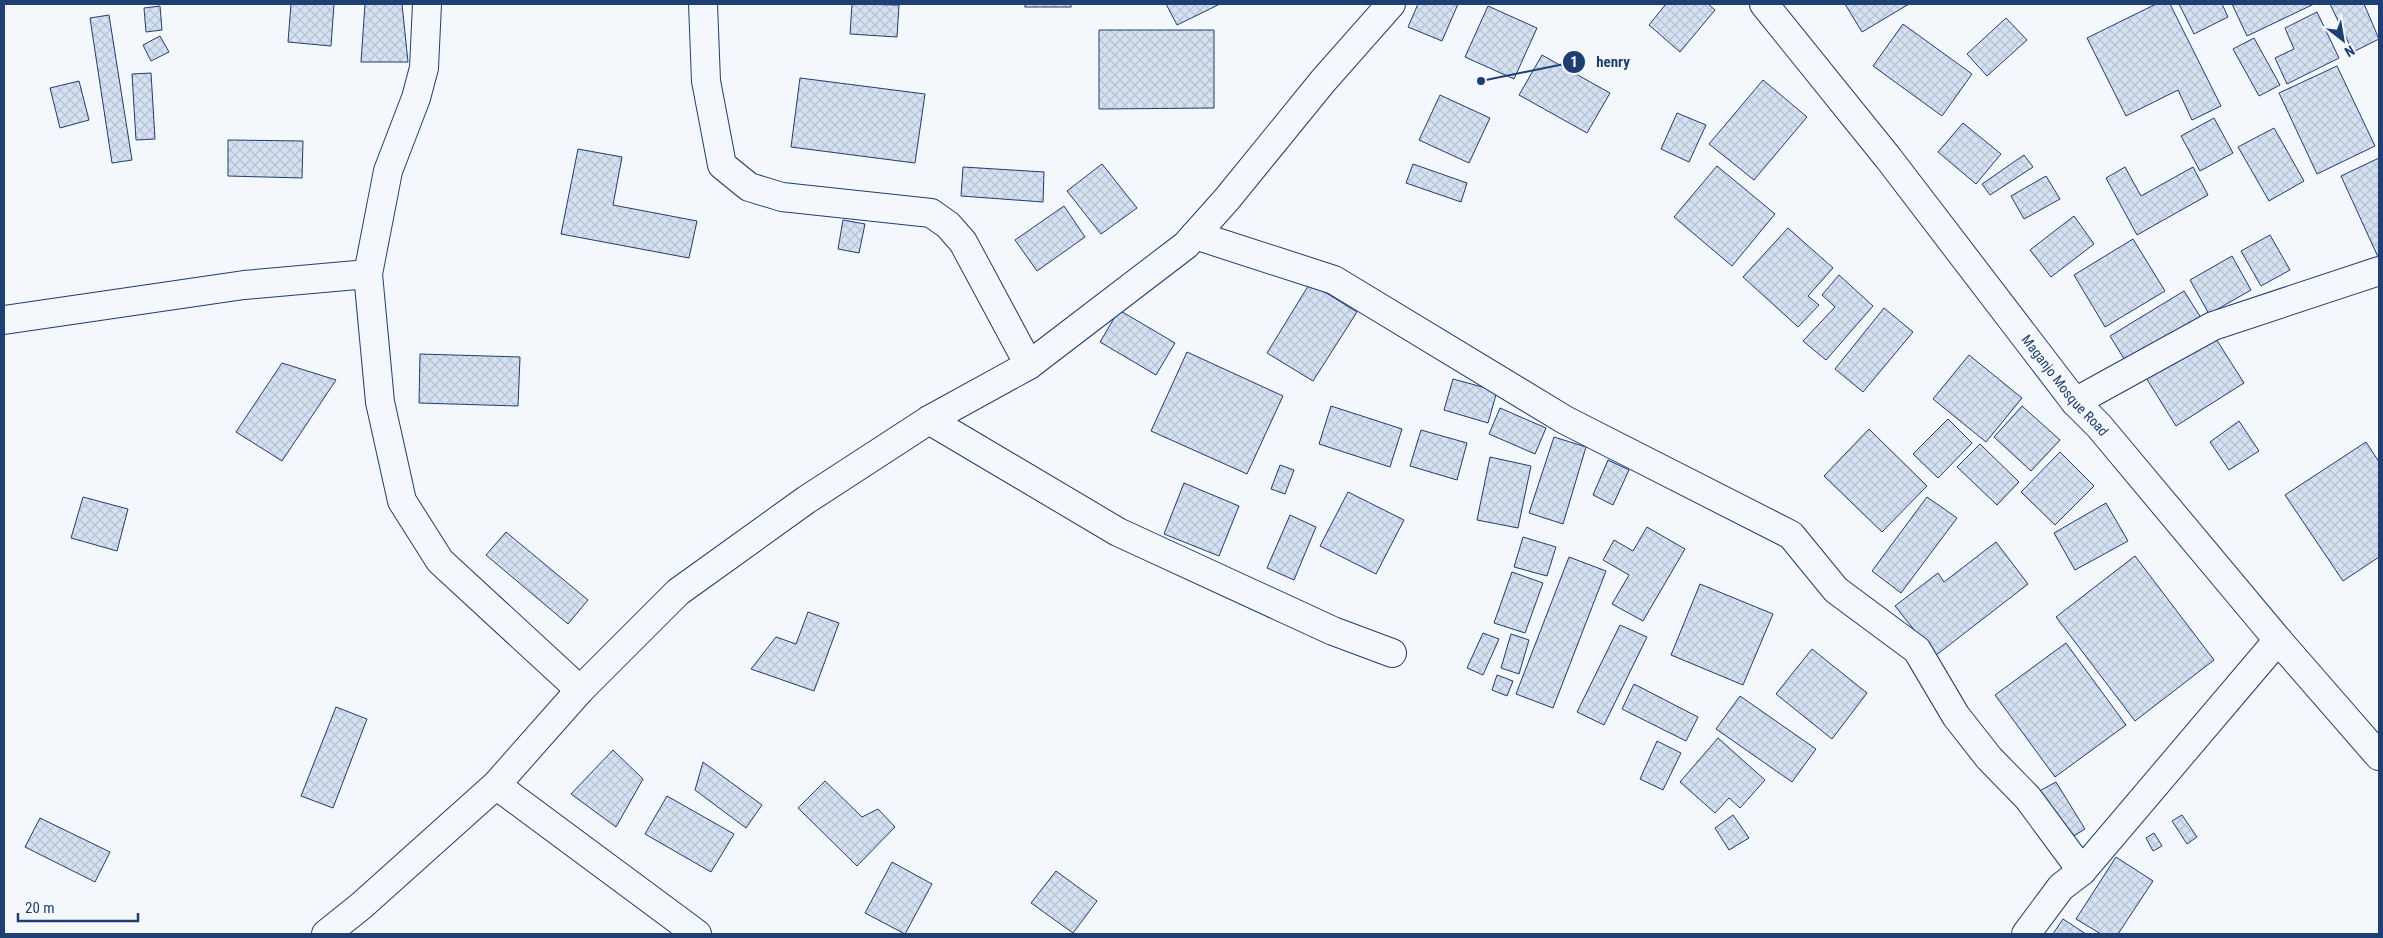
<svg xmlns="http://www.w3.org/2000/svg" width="2383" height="938" font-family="'Roboto Condensed',sans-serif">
<defs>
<pattern id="building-cross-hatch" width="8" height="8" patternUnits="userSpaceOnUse" patternTransform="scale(1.25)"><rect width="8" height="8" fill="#d5e0f0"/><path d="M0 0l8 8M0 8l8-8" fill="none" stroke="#b6c1d1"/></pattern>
</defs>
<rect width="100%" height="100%" fill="#f4f7fb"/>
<!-- building -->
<g fill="url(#building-cross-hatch)" stroke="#1d3f73">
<path d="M291,4H334L331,46L288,42Z"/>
<path d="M365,4H402L408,62H361Z"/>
<path d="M852,4L899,5L897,37L850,34Z"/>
<rect x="1025" y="4" width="46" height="3"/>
<path d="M1166,4H1217L1218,5L1177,25Z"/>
<path d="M1418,4H1458L1442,41L1408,27Z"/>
<path d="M1666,4H1708L1715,10L1680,52L1649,25Z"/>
<path d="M1845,4H1909L1862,32Z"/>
<path d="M2156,4H2170L2221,106L2192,120L2178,90L2126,116L2087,38Z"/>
<path d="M2179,4H2222L2228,17L2194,34Z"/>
<path d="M2232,4H2314L2247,36Z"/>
<path d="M2330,4H2364L2379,39L2353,52Z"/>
<path d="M160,6L162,30L146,32L144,8Z"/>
<path d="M1488,6L1537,28L1514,79L1465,57Z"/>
<path d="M2317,12L2339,58L2287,84L2275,58L2294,49L2285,28Z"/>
<path d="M109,15L132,160L112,163L90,18Z"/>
<path d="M2006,18L2027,40L1987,76L1967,54Z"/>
<path d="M1903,24L1972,74L1942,116L1873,66Z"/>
<path d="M1099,30H1214V108L1099,109Z"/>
<path d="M160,36L169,52L151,61L143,45Z"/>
<path d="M2254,38L2280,85L2259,96L2233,49Z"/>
<path d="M1542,55L1610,93L1587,133L1519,95Z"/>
<path d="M2337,66L2375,146L2317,174L2279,93Z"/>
<path d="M151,73L155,139L136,140L132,74Z"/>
<path d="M800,78L925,94L915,163L791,147Z"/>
<path d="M1763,80L1807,117L1754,180L1709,144Z"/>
<path d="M79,81L89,120L60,128L50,88Z"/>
<path d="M1440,95L1490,118L1469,163L1419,140Z"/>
<path d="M1677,113L1706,125L1689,162L1661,149Z"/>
<path d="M2214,118L2233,153L2200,171L2181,136Z"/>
<path d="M1963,123L2001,154L1976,184L1938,152Z"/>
<path d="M2274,128L2304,181L2269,201L2238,147Z"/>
<path d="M228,140L303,141L302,178L228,176Z"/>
<path d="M578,149L622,157L613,205L697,221L689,258L561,234Z"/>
<path d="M2024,155L2033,167L1990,195L1982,184Z"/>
<path d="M2379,158V259L2341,176Z"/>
<path d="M1102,164L1137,208L1101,234L1067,191Z"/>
<path d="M1413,164L1467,183L1461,202L1406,183Z"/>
<path d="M1717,166L1775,214L1732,266L1674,217Z"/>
<path d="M963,167L1044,172L1043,202L961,196Z"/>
<path d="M2125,167L2141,196L2193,167L2208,195L2137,235L2106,178Z"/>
<path d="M2046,176L2060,199L2024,219L2011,196Z"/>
<path d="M1064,206L1085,237L1037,271L1015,240Z"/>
<path d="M2074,216L2094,244L2051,277L2030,250Z"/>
<path d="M843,220L865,224L859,253L838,249Z"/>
<path d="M1788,228L1833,268L1808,296L1819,305L1798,327L1743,277Z"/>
<path d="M2270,235L2290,270L2261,286L2241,251Z"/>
<path d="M2133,239L2165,291L2105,327L2074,275Z"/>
<path d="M2232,256L2251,290L2209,314L2190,280Z"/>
<path d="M1839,275L1873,306L1826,360L1803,341L1835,307L1822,295Z"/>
<path d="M1310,283L1357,312L1313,381L1267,353Z"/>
<path d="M2184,291L2203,321L2129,367L2110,336Z"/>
<path d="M1884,308L1913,332L1863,392L1835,369Z"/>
<path d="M1119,310L1175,343L1156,375L1100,342Z"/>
<path d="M2211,331L2244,383L2176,426L2143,373Z"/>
<path d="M1187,352L1283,396L1247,474L1151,431Z"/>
<path d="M420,354L520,357L518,406L419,403Z"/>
<path d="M1969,355L2022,398L1986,442L1933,399Z"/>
<path d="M282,363L336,380L282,461L236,432Z"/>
<path d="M1453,379L1497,391L1488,423L1444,410Z"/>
<path d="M1331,406L1402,429L1390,467L1319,444Z"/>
<path d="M2022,406L2060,440L2031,471L1994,437Z"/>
<path d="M1500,408L1546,428L1535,454L1489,434Z"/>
<path d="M1948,419L1972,443L1938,478L1913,454Z"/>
<path d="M2239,421L2259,451L2229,470L2210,442Z"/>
<path d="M1869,429L1927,486L1882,532L1824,476Z"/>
<path d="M1421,430L1467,443L1457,480L1410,466Z"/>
<path d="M1554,437L1586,447L1563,524L1529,513Z"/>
<path d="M2366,442L2379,462V557L2343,581L2285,495Z"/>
<path d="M1980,444L2019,482L1997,505L1957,467Z"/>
<path d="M2060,452L2094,486L2055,525L2021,492Z"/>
<path d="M1490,457L1531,466L1518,528L1477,520Z"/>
<path d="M1608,460L1629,470L1613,505L1593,495Z"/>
<path d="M1280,465L1294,470L1285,494L1271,489Z"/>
<path d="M1184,483L1239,506L1219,556L1164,534Z"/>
<path d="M1348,492L1404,520L1376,574L1320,546Z"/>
<path d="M83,497L128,509L117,551L71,538Z"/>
<path d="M1927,497L1957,518L1901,593L1872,571Z"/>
<path d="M2106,503L2128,541L2075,570L2054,533Z"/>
<path d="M1290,515L1316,527L1294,580L1267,568Z"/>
<path d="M1647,527L1685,549L1643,621L1612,604L1629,575L1603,560L1614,540L1633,551Z"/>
<path d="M506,532L588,600L568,624L486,555Z"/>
<path d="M1523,537L1556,547L1547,576L1514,567Z"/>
<path d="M1996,542L2028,584L1935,656L1895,606L1938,573L1944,582Z"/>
<path d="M2135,556L2214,660L2135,721L2056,617Z"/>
<path d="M1569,557L1606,571L1553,708L1516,694Z"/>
<path d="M1512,572L1543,583L1525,633L1494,623Z"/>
<path d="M1700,584L1773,614L1743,685L1671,655Z"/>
<path d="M808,612L839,623L814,691L751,669L776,637L796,644Z"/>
<path d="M1620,625L1647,637L1604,725L1577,712Z"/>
<path d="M1483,633L1499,639L1483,675L1467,668Z"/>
<path d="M1511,634L1529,640L1519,674L1501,668Z"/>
<path d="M2066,643L2126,725L2055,777L1995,695Z"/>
<path d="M1812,649L1867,693L1832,739L1776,694Z"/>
<path d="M1497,675L1513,681L1507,696L1492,690Z"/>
<path d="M1634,684L1698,717L1686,741L1622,709Z"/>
<path d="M1740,696L1816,749L1792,782L1716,729Z"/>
<path d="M336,707L367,719L333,808L301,796Z"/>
<path d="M1718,738L1765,780L1740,808L1729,798L1715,813L1680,782Z"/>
<path d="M1657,741L1681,753L1663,790L1640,779Z"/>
<path d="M613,750L643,779L616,827L571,794Z"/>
<path d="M703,762L762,805L746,828L695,790Z"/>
<path d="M825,781L862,817L878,809L895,827L857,866L798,808Z"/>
<path d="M2056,782L2085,829L2064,842L2034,794Z"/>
<path d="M667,796L734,834L711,872L645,834Z"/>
<path d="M1733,815L1749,838L1729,850L1715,828Z"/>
<path d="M2182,815L2197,837L2187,844L2172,821Z"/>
<path d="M40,818L110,852L95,882L25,847Z"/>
<path d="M2154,833L2162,846L2153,851L2146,838Z"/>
<path d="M2116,857L2153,881L2118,934H2101L2076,919Z"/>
<path d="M892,862L932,884L905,934L865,913Z"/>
<path d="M1056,871L1097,901L1073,933L1031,903Z"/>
<path d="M2063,919L2086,934H2053Z"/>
</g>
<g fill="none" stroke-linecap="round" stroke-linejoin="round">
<!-- minor casing -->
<g stroke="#1d3f73" stroke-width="30">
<g id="minor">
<path d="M427,4L424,68L416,98L388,171L368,274L380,402L402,501L440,561L580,690"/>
<path d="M703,4L706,81L722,165L749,187L782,197L931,213L948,225L963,242L1029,365"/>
<path id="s1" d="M1764,4L1889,159L2075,402L2099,426L2278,640L2379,756"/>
<path d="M1195,235L1334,280L1565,420L1791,535L1836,590L1917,650L1956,716L1989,758L2028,798L2082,871"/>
<path d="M4,320L244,285L368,274"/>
<path d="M2075,402L2213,326L2379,271"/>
<path d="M929,420L1118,532L1333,631L1392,653"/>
<path d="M496,785L697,934"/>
<path d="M326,934L361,906L496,785L580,690L678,592L806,500L929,420L1029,365L1186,245L1227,199L1323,81L1391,4"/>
<path d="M2026,934L2061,887L2082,871L2278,640"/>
</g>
</g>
<!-- minor -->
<use href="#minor" stroke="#f4f7fb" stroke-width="28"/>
</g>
<g text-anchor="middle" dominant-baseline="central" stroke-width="4" stroke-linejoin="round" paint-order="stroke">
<!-- street labels -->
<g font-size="14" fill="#1d3f73" stroke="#f4f7fb">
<text stroke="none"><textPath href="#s1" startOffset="486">Maganjo Mosque Road</textPath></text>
</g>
</g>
<!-- callouts -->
<path fill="none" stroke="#1d3f73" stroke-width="2" d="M1481 81L1574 62"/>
<g fill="#1d3f73" stroke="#f4f7fb" stroke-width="2">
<circle cx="1481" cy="81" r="5"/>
<circle cx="1574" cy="62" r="12"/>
</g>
<g font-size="15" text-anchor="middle" font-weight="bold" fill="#fff">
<text x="1574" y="67">1</text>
</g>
<g font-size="15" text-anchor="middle" font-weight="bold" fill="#1d3f73" stroke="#f4f7fb" stroke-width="4" stroke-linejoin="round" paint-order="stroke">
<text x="1613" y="67">henry</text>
</g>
<!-- border -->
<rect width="2383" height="938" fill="none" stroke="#1d3f73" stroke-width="10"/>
<!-- north arrow -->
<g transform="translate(2343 40) rotate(149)" stroke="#f4f7fb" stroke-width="4" paint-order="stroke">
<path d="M0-4L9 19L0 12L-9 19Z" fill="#1d3f73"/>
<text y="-8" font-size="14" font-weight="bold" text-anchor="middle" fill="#1d3f73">N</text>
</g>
<!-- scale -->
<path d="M18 913v8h120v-8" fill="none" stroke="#1d3f73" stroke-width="2.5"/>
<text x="25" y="913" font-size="15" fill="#1d3f73" stroke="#f4f7fb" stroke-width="4" paint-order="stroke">20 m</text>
</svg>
